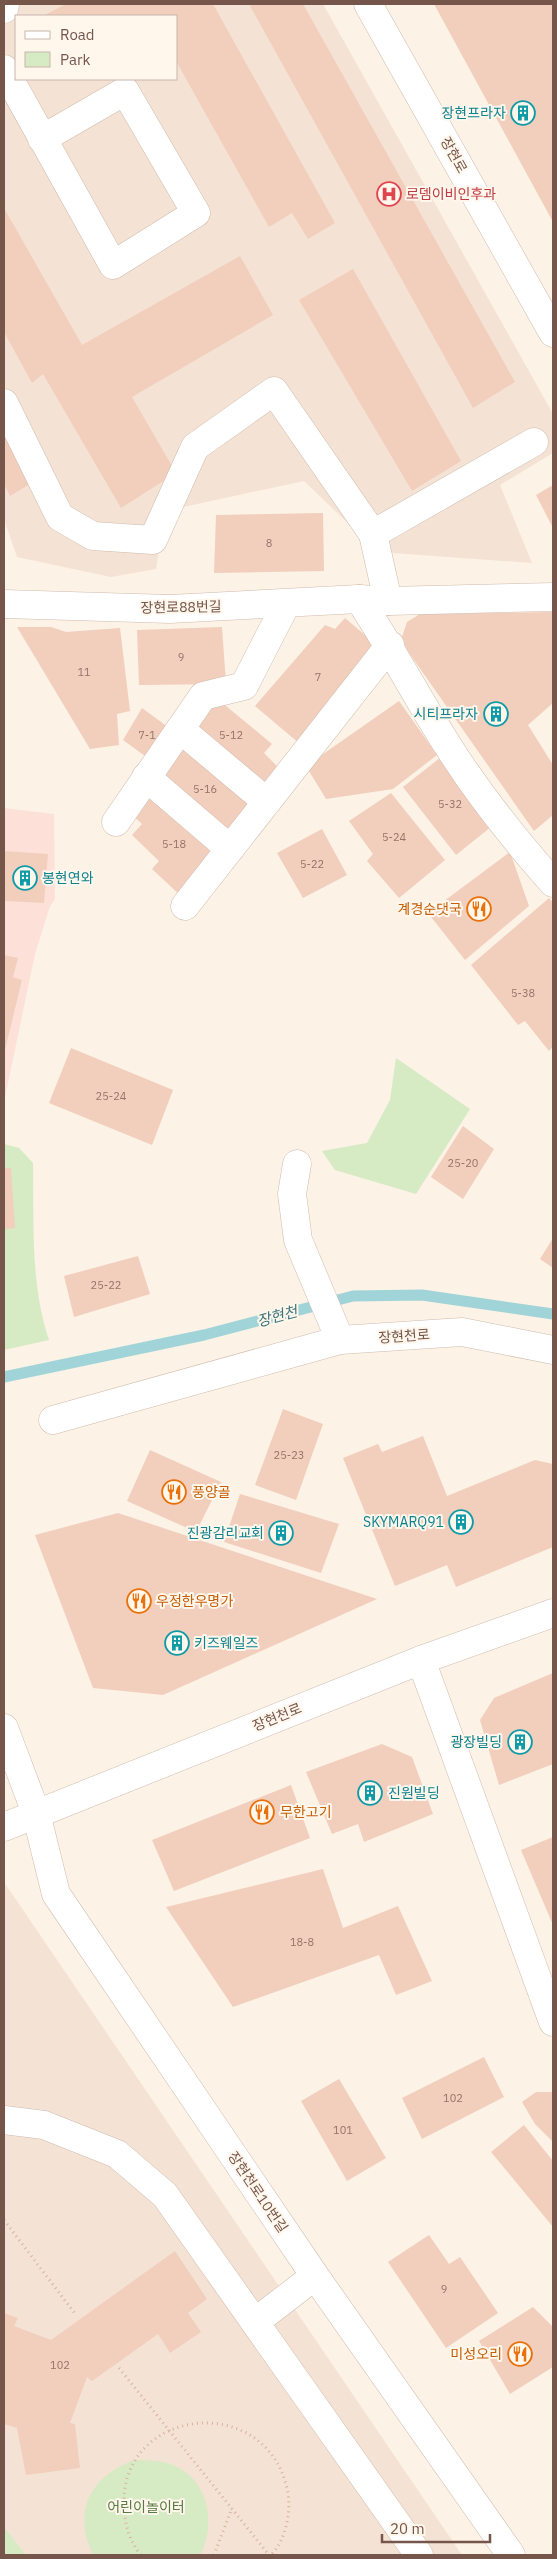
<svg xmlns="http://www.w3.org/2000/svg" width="557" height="2559" font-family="'IBM Plex Sans','Noto Sans KR',sans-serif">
<rect width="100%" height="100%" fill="#fcf2e5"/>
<!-- residential -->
<g fill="#f4e3d4" fill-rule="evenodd">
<path d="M4,4H323L553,414V453L500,485L532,563L365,551L356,531L304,481L165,511L156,569L111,577L17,557L4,519ZM16,16H176V79H16Z"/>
<path d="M4,1882L462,2555H4Z"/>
</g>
<!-- commercial -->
<path fill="#fde1d9" d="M4,808L54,814L55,899L50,906L35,954L4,1102Z"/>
<!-- green -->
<g fill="#d6eac4">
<path d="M396,1058L470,1109L416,1194L335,1170L322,1151L367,1143L390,1100Z"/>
<path d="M4,1144L19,1148L33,1163C34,1221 30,1284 49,1340L4,1350Z"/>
<path d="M134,2460C148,2460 160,2460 173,2465C208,2479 217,2524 200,2555H93C72,2511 90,2477 134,2460Z"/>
<path d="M4,2527L26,2555H4Z"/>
</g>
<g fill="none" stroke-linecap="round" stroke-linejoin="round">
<!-- stream -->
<path stroke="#a0d4d8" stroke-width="11" d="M4,1377L204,1335L353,1296L422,1295L553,1314"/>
</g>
<!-- building -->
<g fill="#f2cebd">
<path d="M66,4H213L335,223L308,239L292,213L269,227L176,61V16H43Z"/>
<path d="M249,4H303L515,382L473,408Z"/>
<path d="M434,4H553V222Z"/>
<path d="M4,208L82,345L240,256L273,315L132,397L176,473L121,508L43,374L32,383L4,332Z"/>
<path d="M353,269L461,461L412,491L299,300Z"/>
<path d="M11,430L38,479L10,496L4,484V436Z"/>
<path d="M553,485V528L536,495Z"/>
<path d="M323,513L324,571L214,573L216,515Z"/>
<path d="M553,612V703L528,725L553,765V815L534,831L407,650L402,637L407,622L420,614Z"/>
<path d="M345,618L380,648L300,744L255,706L325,625L335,629Z"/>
<path d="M17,627H51L66,632L120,628L130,711L117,714L119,745L90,749Z"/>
<path d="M222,627L226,684L139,685L137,630Z"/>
<path d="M214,696L272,744L264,753L280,769L265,787L189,725Z"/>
<path d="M399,701L437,755L393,789L326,799L306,766Z"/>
<path d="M142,708L172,730L152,761L123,740Z"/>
<path d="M182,741L252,804L228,835L156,773Z"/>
<path d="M445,754L497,822L456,855L403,787Z"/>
<path d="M148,790L216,852L181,896L152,869L159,861L132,835L142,824L129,812Z"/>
<path d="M391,793L445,860L399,898L367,861L373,854L349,821Z"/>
<path d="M322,829L347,875L303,898L277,853Z"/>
<path d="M4,851L48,854L44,903L4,901Z"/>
<path d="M510,852L529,906L465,960L428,913Z"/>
<path d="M549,898L553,903V1047L549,1051L525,1021L518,1025L471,965Z"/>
<path d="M4,955L18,958L13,977L22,980L4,1054Z"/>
<path d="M71,1048L173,1090L152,1145L49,1103Z"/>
<path d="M463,1126L494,1149L463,1199L431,1177Z"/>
<path d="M4,1168H11L15,1228L4,1229Z"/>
<path d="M553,1238V1268L540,1259Z"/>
<path d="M138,1256L150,1294L74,1317L64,1276Z"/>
<path d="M283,1409L323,1424L296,1500L255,1485Z"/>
<path d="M423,1436L447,1496L535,1460L553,1464V1547L456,1587L447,1565L395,1586L343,1458L378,1444L382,1452Z"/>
<path d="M150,1450L221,1482L196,1532L127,1501Z"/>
<path d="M240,1494L339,1524L321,1573L224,1542Z"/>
<path d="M118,1513L377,1599L163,1695L93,1688L35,1535Z"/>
<path d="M553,1673V1764L499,1785L480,1720L494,1698Z"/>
<path d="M382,1744L412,1757L433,1814L364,1842L358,1824L332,1834L306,1772Z"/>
<path d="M291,1785L310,1838L174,1891L152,1840Z"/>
<path d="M553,1837V1925L521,1850Z"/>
<path d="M323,1869L343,1928L398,1906L432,1981L396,1995L379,1955L233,2007L166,1907Z"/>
<path d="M484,2057L504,2097L422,2139L402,2098Z"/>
<path d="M339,2079L386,2158L347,2181L301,2101Z"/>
<path d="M536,2092H553V2142L535,2124L522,2102Z"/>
<path d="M524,2125L553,2161V2227L491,2152Z"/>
<path d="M429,2235L449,2264L460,2257L498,2313L446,2348L388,2262Z"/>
<path d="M175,2251L207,2299L188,2313L201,2332L170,2353L158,2334L92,2381L87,2377L70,2423L75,2424L80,2468L26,2475L17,2428L4,2424V2313L18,2318L14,2326L51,2340Z"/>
<path d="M533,2307L553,2327V2367L510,2394L479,2341Z"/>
</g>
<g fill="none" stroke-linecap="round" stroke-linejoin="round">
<!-- minor casing -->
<g stroke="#d0bbae" stroke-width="29">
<g id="minor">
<path d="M368,4L553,333"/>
<path d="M4,9L5,4"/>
<path d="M4,69L113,265L196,213L125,91L42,139"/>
<path d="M4,403L60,517L93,536L153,540L195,447L274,391L373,534"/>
<path d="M359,599C391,647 417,698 448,746C479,795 515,840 553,883"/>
<path d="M388,601L373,534L534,442"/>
<path d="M4,604L170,609L359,599L388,601L553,597"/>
<path d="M180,729L267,802"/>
<path d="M146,777L230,849"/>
<path d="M116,822L203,696L244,686L286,604"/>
<path d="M185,906L390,645"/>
<path d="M297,1164L292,1194L298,1240L340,1340"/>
<path d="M53,1420L340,1340L462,1332L553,1350"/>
<path d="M421,1660L553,2022"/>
<path d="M4,1728L36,1813L56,1894L315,2276L511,2555"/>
<path d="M4,1827L421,1660L553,1613"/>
<path d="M4,2120L44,2125L117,2154L165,2195L419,2555"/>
<path d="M255,2322L315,2276"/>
</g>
</g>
<!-- path -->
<g stroke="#d7b1a0" stroke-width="3" stroke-dasharray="1 4" stroke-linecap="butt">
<path d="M4,2220L76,2315"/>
<path d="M119,2368L269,2555"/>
<path d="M141,2555C129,2541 125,2524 124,2507C119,2408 264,2390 287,2488C292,2508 287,2539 271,2555"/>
<path d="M214,2555L232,2508"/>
</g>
<!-- minor -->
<use href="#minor" stroke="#fff" stroke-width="28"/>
</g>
<!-- icons -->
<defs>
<g id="building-ring" transform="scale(1.25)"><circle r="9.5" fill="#fff6ec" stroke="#0f9aa8" stroke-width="1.5"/><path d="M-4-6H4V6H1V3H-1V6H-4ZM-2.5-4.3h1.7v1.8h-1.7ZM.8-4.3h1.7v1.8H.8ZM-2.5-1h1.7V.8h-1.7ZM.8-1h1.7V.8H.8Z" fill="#0f9aa8"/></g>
<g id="hospital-ring" transform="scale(1.25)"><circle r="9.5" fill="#fff6ec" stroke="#e0444e" stroke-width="1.5"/><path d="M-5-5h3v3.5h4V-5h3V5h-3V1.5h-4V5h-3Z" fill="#e0444e"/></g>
<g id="restaurant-ring" transform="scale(1.25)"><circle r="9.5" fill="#fff6ec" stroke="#e8710a" stroke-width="1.5"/><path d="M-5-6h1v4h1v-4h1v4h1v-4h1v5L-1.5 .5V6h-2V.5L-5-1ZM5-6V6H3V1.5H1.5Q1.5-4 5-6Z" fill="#e8710a"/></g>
</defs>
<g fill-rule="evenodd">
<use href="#building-ring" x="523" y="113"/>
<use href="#hospital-ring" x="389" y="194"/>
<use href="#building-ring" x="496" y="714"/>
<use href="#building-ring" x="25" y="878"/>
<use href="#restaurant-ring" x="479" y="909"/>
<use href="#restaurant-ring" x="174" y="1492"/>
<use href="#building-ring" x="461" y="1522"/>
<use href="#building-ring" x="281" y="1533"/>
<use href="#restaurant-ring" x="139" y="1601"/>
<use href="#building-ring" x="177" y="1643"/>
<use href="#building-ring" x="520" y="1742"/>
<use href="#building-ring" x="370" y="1793"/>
<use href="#restaurant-ring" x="262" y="1812"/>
<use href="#restaurant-ring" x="520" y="2354"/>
</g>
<g text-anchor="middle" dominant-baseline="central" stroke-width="4" stroke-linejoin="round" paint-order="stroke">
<!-- number labels -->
<g font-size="11" fill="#957467">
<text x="269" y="543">8</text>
<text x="181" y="657">9</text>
<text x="84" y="672">11</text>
<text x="318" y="677">7</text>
<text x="147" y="735">7-1</text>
<text x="231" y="735">5-12</text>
<text x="205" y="789">5-16</text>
<text x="450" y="804">5-32</text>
<text x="394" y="837">5-24</text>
<text x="174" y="844">5-18</text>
<text x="312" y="864">5-22</text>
<text x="523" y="993">5-38</text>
<text x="111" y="1096">25-24</text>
<text x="463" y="1163">25-20</text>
<text x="106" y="1285">25-22</text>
<text x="289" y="1455">25-23</text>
<text x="302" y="1942">18-8</text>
<text x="453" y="2098">102</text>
<text x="343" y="2130">101</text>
<text x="444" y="2289">9</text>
<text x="60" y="2365">102</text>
</g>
<!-- culture labels -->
<g font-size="14" fill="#0d838f" stroke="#fff6ec" text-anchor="end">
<text x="506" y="113">장현프라자</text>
<text x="478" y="714">시티프라자</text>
<text x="42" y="878" text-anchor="start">봉현연와</text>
<text x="444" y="1522">SKYMARQ91</text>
<text x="264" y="1533">진광감리교회</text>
<text x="194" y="1643" text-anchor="start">키즈웨일즈</text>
<text x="502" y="1742">광장빌딩</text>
<text x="388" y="1793" text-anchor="start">진원빌딩</text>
</g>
<!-- street labels -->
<g font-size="14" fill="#76564a" stroke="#fff6ec">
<text transform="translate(454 155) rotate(61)">장현로</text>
<text transform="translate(181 607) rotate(-1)">장현로88번길</text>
<text transform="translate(404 1336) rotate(-4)">장현천로</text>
<text transform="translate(277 1717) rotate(-22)">장현천로</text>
<text transform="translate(258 2192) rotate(56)">장현천로10번길</text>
</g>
<!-- health labels -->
<g font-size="14" fill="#be3a42" stroke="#fff6ec" text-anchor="start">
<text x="406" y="194">로뎀이비인후과</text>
</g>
<!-- food labels -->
<g font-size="14" fill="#c56008" stroke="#fff6ec" text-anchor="start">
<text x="462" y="909" text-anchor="end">계경순댓국</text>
<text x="192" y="1492">풍양골</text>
<text x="156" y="1601">우정한우명가</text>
<text x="280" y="1812">무한고기</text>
<text x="502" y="2354" text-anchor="end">미성오리</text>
</g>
<!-- park labels -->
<g font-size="14" fill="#577b42" stroke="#fff6ec">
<text x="146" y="2507">어린이놀이터</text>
</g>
<!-- water labels -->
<g font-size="15" font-style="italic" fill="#3e767b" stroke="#fff6ec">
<text transform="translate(277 1316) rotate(-15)">장현천</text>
</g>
</g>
<!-- border -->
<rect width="557" height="2559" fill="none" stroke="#76564a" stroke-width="10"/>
<!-- legend -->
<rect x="15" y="15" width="162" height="65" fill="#fff6ec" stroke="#c8b6ab"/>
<rect x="25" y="31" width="25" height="8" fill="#ffffff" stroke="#c8b6ab"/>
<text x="60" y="40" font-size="15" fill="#76564a">Road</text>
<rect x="25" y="52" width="25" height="15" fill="#d6eac4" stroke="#c8b6ab"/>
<text x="60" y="65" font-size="15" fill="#76564a">Park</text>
<!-- scale -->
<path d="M382 2534v8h108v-8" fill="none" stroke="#76564a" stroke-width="2.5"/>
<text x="390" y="2534" font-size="15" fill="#76564a" stroke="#fff6ec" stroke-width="4" paint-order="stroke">20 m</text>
</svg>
